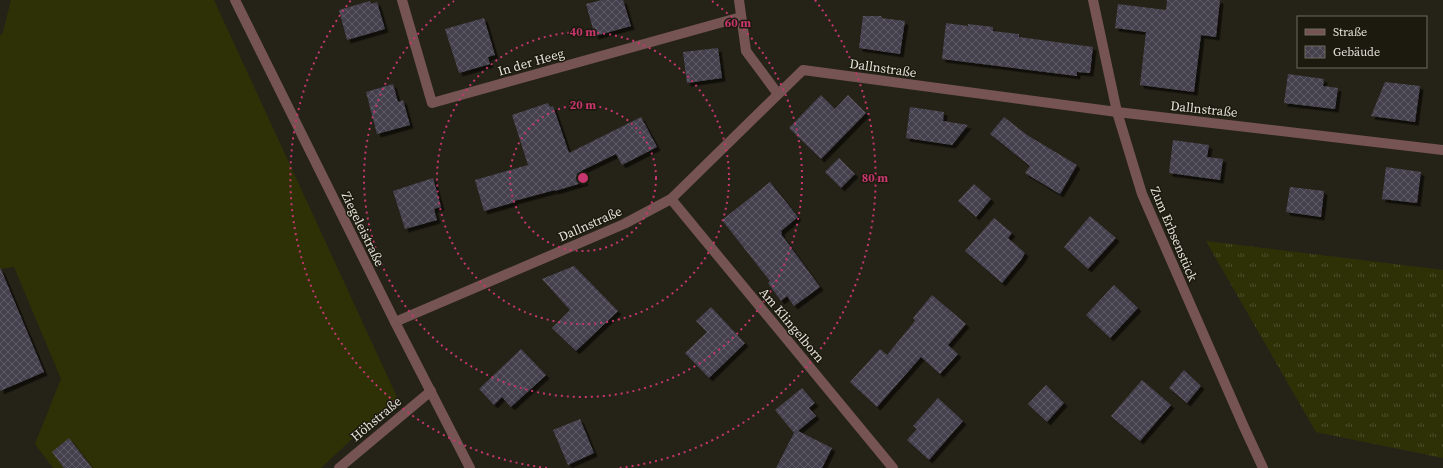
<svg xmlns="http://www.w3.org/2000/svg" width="1443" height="468" font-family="'Source Serif 4',serif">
<defs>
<pattern id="grass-tufts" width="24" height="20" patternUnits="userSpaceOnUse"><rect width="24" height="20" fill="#2e3106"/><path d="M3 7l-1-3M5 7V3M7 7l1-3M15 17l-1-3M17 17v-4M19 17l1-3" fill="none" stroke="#4c4f2a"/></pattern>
<pattern id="building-cross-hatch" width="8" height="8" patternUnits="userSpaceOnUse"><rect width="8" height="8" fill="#44414d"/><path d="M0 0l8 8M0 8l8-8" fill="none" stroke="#5f5c66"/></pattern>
<filter id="shadow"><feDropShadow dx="3.5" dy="3.5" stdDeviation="0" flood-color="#0009"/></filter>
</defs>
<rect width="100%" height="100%" fill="#252317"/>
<!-- grass -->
<path fill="url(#grass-tufts)" d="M1206,241L1443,270V458L1316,432Z"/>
<!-- garden -->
<path fill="#2e3106" d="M11,0H214L397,397L321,468H53L35,444L61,379L14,267L0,269V36L3,32Z"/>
<!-- building -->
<g fill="url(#building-cross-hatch)" filter="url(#shadow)">
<path d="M602,0H623L631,26L595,36L586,4Z"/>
<path d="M1167,0H1220L1216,37L1201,35L1194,92L1140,85L1146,32L1115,28L1118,4L1166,10Z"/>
<path d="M370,1L371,4L377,2L385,29L347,40L339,10Z"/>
<path d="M863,16H882L881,18L905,21L900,54L859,48Z"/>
<path d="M484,18L495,55L488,57L490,64L459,73L445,29Z"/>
<path d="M946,23L968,26V24L993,27V31L1019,34V37L1093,47L1090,73L1077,72V76L942,59Z"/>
<path d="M718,48L722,78L687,83L683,52Z"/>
<path d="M1288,74L1324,79L1323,86L1338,88L1335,109L1284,103Z"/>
<path d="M1385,82L1420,86L1415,122L1371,116Z"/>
<path d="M393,84L398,102L403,100L410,125L377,134L366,92Z"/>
<path d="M821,95L835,109L848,95L866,113L821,159L789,128Z"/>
<path d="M548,103L550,107L553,106L569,153L641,117L657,147L622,165L616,154L581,171L585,182L555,191V190L514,201L515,202L484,211L475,180L528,165L512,115Z"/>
<path d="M910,107L944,112L943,121L968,125L952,145L906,138Z"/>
<path d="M1004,117L1027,135L1077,165L1060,194L1025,173L1030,166L990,134Z"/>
<path d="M1173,140L1209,145L1207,157L1223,159L1220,180L1169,173Z"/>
<path d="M839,158L855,174L841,188L825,172Z"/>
<path d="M1386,167L1421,172L1417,203L1382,199Z"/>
<path d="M433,178L441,207L434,209L437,220L405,229L393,191Z"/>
<path d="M770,182L798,217L781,231L782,233L781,234L820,287L794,306L787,296L781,301L768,283L770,281L722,220Z"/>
<path d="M974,184L991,199L976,217L958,201Z"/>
<path d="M1290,187L1324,191L1321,217L1286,212Z"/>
<path d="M1090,216L1116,238L1088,269L1064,247Z"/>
<path d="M994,218L1012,233L1008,238L1025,253L1021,260L1002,283L965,251Z"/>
<path d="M574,266L618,311L576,351L552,328L570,310L542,279Z"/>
<path d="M0,267L44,372L0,391Z"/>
<path d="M1114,285L1138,308L1110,338L1086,315Z"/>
<path d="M932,295L966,324L948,345L958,354L940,374L921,357L877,407L850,382L880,349L887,355L915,321L913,318Z"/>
<path d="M711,307L745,343L709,378L685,353L707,332L696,321Z"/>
<path d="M521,349L546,375L511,407L502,397L494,405L479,389Z"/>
<path d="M1184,370L1201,386L1187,403L1169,388Z"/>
<path d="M1142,380L1171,405L1140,441L1111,416Z"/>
<path d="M1046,385L1064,403L1047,422L1028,404Z"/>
<path d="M802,388L815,403L809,408L816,416L798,431L832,448L822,468H776L794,433L775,410Z"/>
<path d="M938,398L963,421L929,460L907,440L917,429L913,426Z"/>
<path d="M580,419L594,453L568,465L553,430Z"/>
<path d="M69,438L92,468H64L52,452Z"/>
</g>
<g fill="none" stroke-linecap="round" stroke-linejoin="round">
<!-- minor -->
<g stroke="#765453" stroke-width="10">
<path d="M235,0L395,322L470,468"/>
<path d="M402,0L432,103L741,17"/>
<path d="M739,0L746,51L778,94"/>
<path d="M1093,0L1117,112L1142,194L1244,427L1263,468"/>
<path d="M671,199L893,468"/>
<path d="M395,322L624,224L671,199L803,70L1117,112L1443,150"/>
<path d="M339,468L431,391"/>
</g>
</g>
<!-- distance rings -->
<g fill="none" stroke="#c7366e" stroke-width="2" stroke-dasharray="2 4">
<circle cx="583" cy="178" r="73"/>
<circle cx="583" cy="178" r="146"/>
<path d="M712 1A219 219 0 1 1 454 1"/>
<path d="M547 468A292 292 0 0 1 351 0M815 0A292 292 0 0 1 619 468"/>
</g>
<g text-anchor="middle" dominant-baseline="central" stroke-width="3" stroke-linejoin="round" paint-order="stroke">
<!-- street labels -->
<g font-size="13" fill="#e4e2db" stroke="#1c1a0e">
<text transform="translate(531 62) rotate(-16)">In der Heeg</text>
<text transform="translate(883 68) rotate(8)">Dallnstraße</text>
<text transform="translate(1204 109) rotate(6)">Dallnstraße</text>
<text transform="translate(590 224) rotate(-24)">Dallnstraße</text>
<text transform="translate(363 229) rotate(64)">Ziegeleistraße</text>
<text transform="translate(1174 234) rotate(67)">Zum Erbsenstück</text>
<text transform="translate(792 325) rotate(50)">Am Klingelborn</text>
<text transform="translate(376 419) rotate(-40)">Höhstraße</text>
</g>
</g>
<circle cx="583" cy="178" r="6" fill="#c7366e" stroke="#1c1a0e" stroke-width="2"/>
<g font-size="12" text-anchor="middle" font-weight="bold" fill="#c7366e" stroke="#1c1a0e" stroke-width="3" stroke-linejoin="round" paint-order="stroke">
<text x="738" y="27">60 m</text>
<text x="583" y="36">40 m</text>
<text x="583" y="109">20 m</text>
<text x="875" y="182">80 m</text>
</g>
<!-- legend -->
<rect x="1297" y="16" width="130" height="52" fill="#1c1a0e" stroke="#6c6a60"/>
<rect x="1305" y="29" width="20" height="6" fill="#765453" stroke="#6c6a60"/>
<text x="1333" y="36" font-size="12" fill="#e4e2db">Straße</text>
<rect x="1305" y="46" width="20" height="12" fill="url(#building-cross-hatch)" stroke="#6c6a60"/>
<text x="1333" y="56" font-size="12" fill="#e4e2db">Gebäude</text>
</svg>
